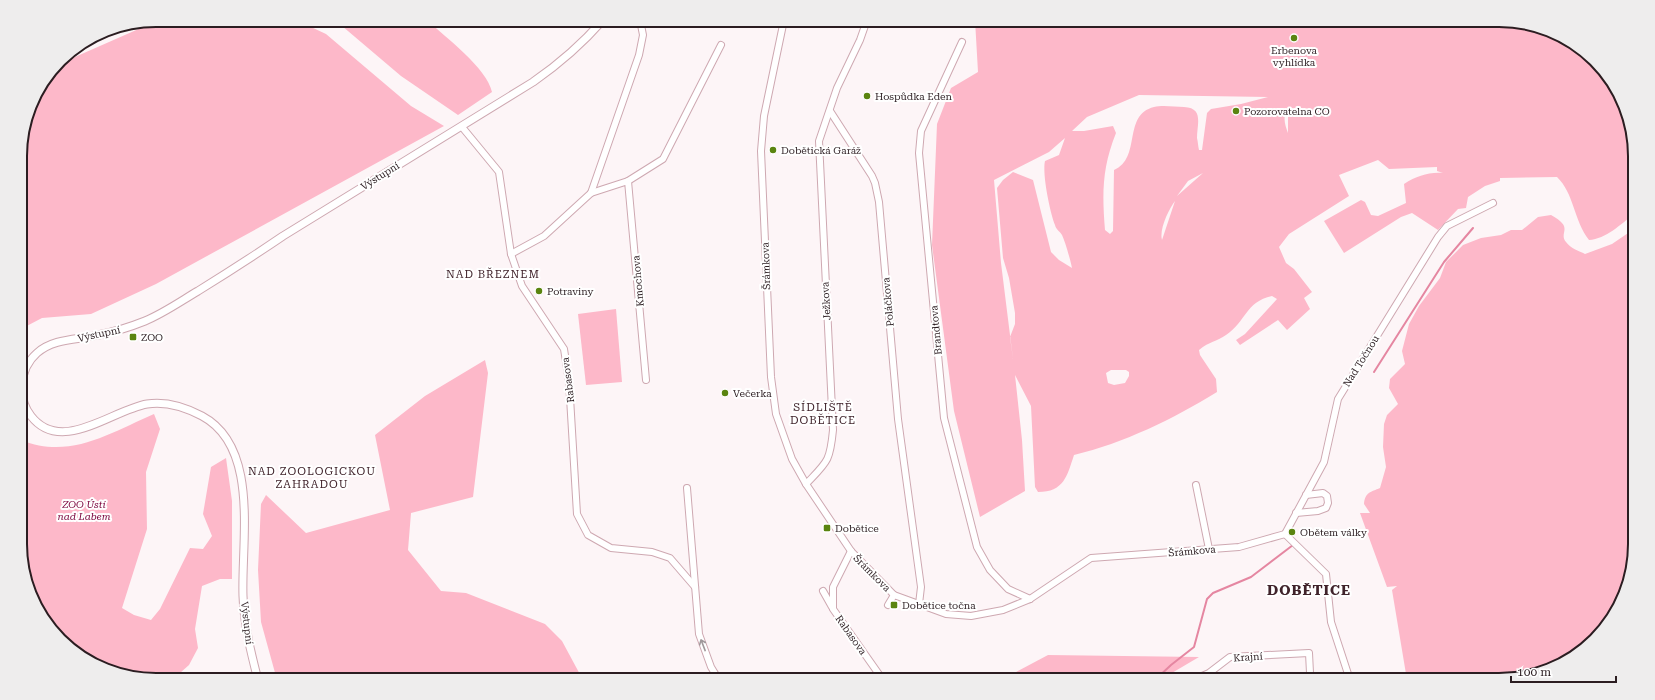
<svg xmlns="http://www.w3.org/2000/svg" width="1655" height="700" font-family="'Roboto Serif',serif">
<rect width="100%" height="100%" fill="#fdf5f7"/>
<!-- green -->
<g fill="#fdb8c9" fill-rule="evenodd">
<path d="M159,20H296L326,34L411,106L444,126L156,284L91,314L42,318L21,329L20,147L34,96L59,64Z"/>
<path d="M335,20H427C446,38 487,68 492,92L458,115L401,76Z"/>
<path d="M975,20H1499L1551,30L1607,73L1634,139V214C1621,224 1606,239 1589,240C1574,221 1574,193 1557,177L1500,178V181L1485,186L1468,197L1466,208L1458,209L1438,230L1412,213L1401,217L1344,253L1324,221L1361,200L1365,202L1371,215L1378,216L1406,203L1404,184C1417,176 1428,172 1443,173L1437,171V167L1389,169L1378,160L1339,175L1349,196L1289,234L1279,247L1286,263L1294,269L1312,292L1304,298L1310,309L1287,330L1278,320L1240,345L1236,340L1245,334L1277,299L1272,296C1245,302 1246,322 1226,335C1216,342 1210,341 1199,350L1200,355L1216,379L1217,392C1173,419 1124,443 1074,455C1067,476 1064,492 1038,492L1035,487L1031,406L1015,375L1022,440L1025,491L980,517L954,411L932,245L937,124L951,88L978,72ZM1139,95L1268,97L1241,104L1211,109L1207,113L1202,150H1199C1198,146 1198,142 1197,138C1197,124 1204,108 1184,107C1175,107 1163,105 1154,107C1122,115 1142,158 1114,170L1113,231L1110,234L1105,230C1102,193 1102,168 1116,133L1113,126L1084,131H1072L1087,117ZM1288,109V133C1285,125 1282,116 1288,109ZM1065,138L1059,155L1045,161C1042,174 1050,212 1055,225C1056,230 1060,231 1062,235C1065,241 1071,262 1072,268L1059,260L1051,252L1033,180L1013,172L1003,180L997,188L1003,258L1009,278L1015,313V324L1010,337L1013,359L1001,263L994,180L1049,152ZM1203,173L1177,196L1188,181ZM1175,201L1162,240C1159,229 1169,209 1175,201ZM1111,370H1126L1129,372V376L1125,383L1114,385L1108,383L1106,373Z"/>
<path d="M1551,215C1575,228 1558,232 1566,242C1570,248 1579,251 1585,254L1612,244L1634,229L1635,544L1625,596L1607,627L1575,657L1507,680H1407L1392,590L1397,586L1387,587L1360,513H1370L1364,504C1365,492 1371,492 1380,488L1386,467L1383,447L1384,424L1387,415L1398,404L1389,388L1390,379L1405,364L1402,351L1409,324L1419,306L1440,278L1446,262L1463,245L1481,238L1501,235L1511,230H1522L1538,217Z"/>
<path d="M616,309L622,382L586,385L578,314Z"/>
<path d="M485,360L488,373L473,497L411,513L408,550L441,591L466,593L545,624L562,641L583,680H277L261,622L258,570L261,504L266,495L306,533L390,510L375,435L425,396Z"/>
<path d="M154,414L160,429L146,472L147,529L122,608L134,615L151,620L160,609L190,548L203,549L212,536L203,514L211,467L226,458L232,501V579H220L202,586L195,629L198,648L189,665L172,680H156L104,670L48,627L21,562V440C70,460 110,433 154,414Z"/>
<path d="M1048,655L1199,657L1160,680H1001Z"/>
</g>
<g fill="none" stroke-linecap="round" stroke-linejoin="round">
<!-- stream -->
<g stroke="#e586a1" stroke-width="2">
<path d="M1374,372L1444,262L1473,228"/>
<path d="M1155,680L1171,665L1194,647L1207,599L1213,593L1251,577L1293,545"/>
</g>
<!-- minor casing -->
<g stroke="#cea8b1" stroke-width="8">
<g id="minor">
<path d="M784,20L764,116L761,151L771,377L776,414L792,459L806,484L851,551L894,595L946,614L971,616L1003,610L1030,599L1091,558L1239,547L1285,534"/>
<path d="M962,42L921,131L919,153L944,418L977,547L990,570L1008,589L1030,599"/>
<path d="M830,111L872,176L875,183L879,202L898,419L921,587L919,604"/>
<path d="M462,127L499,172L511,254L522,286L564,349L569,381L577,514L588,535L611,548L652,552L670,558L695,587"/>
<path d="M628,181L663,159L721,45"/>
<path d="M591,193L628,181L646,380"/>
<path d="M511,254L544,236L591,193L639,55L643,35L640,20"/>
<path d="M806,484C827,462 830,462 833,430L819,141L837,88L860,40L867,20"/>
<path d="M1196,485L1209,549"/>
<path d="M687,488L699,634L711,667L719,680"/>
<path d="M1296,513L1318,511L1326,508L1328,503L1327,496L1323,493L1306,495"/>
<path d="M1285,534L1324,462L1338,399L1438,237L1447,226L1493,203"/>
<path d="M1285,534L1326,574L1331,622L1350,680"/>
<path d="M851,551L833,587V609L883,680"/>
<path d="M823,591L832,607"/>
<path d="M888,605L894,595"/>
<path d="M1193,680L1209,673L1230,657L1309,653L1310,673L1307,680"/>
</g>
</g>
<!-- tertiary casing -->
<g stroke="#cea8b1" stroke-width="9">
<path id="tertiary" d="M258,680C251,653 244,625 243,596C241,541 260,447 202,416C185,407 166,401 147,404C112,410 61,455 31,416C17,398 19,369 37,353C54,338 78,340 98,335C114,332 130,327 145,321C164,313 181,301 198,291C227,273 255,255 283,236L533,82C559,64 582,44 603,20"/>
</g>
<!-- minor -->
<use href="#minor" stroke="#fff" stroke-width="6"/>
<!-- tertiary -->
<use href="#tertiary" stroke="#fff" stroke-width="7"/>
</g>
<!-- one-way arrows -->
<defs><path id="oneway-shaft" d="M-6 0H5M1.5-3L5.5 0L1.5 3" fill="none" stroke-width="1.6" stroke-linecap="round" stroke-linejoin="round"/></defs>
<use stroke="#a0999b" href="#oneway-shaft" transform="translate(703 645) rotate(-111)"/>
<!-- markers -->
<g fill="#5a840f" stroke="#fff" stroke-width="1.5">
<circle cx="1294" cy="38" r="4"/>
<circle cx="867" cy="96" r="4"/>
<circle cx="1236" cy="111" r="4"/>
<circle cx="773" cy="150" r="4"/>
<circle cx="539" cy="291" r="4"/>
<rect x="129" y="333" width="8" height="8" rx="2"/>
<circle cx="725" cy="393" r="4"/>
<rect x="823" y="524" width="8" height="8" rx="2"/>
<circle cx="1292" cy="532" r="4"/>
<rect x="890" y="601" width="8" height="8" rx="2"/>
</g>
<g text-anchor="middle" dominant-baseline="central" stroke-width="4" stroke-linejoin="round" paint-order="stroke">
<!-- poi labels -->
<g font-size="10" fill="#2b1d21" stroke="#fff" text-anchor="start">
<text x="1294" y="50" text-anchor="middle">Erbenova<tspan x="1294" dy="12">vyhlídka</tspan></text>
<text x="875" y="96">Hospůdka Eden</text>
<text x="1244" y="111">Pozorovatelna CO</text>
<text x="781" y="150">Dobětická Garáž</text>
<text x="547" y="291">Potraviny</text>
<text x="141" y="337">ZOO</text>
<text x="733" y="393">Večerka</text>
<text x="835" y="528">Dobětice</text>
<text x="1300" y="532">Obětem války</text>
<text x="902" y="605">Dobětice točna</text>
</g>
<!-- street labels -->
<g font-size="10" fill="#2b1d21" stroke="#fff">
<text transform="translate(380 176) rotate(-32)">Výstupní</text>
<text transform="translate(766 266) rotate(-92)">Šrámkova</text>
<text transform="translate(638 281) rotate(-95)">Kmochova</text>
<text transform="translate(826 301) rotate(-93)">Ježkova</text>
<text transform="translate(888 302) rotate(-95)">Poláčkova</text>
<text transform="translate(936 330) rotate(-95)">Brandtova</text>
<text transform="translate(99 334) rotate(-12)">Výstupní</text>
<text transform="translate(1361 361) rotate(-58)">Nad Točnou</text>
<text transform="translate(568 380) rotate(-97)">Rabasova</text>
<text transform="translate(1192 551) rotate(-5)">Šrámkova</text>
<text transform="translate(872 573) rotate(45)">Šrámkova</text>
<text transform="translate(247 623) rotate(83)">Výstupní</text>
<text transform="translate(851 635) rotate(55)">Rabasova</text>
<text transform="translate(1248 657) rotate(-4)">Krajní</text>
</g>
<!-- park labels -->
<g font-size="10" font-style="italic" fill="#79013a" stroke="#fff">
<text x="84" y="504">ZOO Ústí<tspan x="84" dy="12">nad Labem</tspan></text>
</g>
<!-- neighbourhood labels -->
<g font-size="11" letter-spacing="1" fill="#40232b" stroke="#fff">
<text x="493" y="274">NAD BŘEZNEM</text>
<text x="823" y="407">SÍDLIŠTĚ<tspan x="823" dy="13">DOBĚTICE</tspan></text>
<text x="312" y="471">NAD ZOOLOGICKOU<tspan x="312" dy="13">ZAHRADOU</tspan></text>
</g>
<!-- district labels -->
<g font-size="14" font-weight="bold" letter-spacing="1" fill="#40232b" stroke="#fff">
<text x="1309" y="590">DOBĚTICE</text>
</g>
</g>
<!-- crop -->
<path d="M0 0H1655V700H0ZM156 27H1499A129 129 0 0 1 1628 156V544A129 129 0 0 1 1499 673H156A129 129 0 0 1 27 544V156A129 129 0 0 1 156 27Z" fill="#eeeded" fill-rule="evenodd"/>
<path fill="none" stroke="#2b1d21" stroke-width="2" d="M156 27H1499A129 129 0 0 1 1628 156V544A129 129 0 0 1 1499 673H156A129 129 0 0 1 27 544V156A129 129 0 0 1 156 27Z"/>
<!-- scale -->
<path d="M1511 676v6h105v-6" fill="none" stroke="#2b1d21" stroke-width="2"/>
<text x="1517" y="676" font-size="12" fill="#2b1d21" stroke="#ffffff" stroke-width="3" paint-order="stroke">100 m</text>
</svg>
